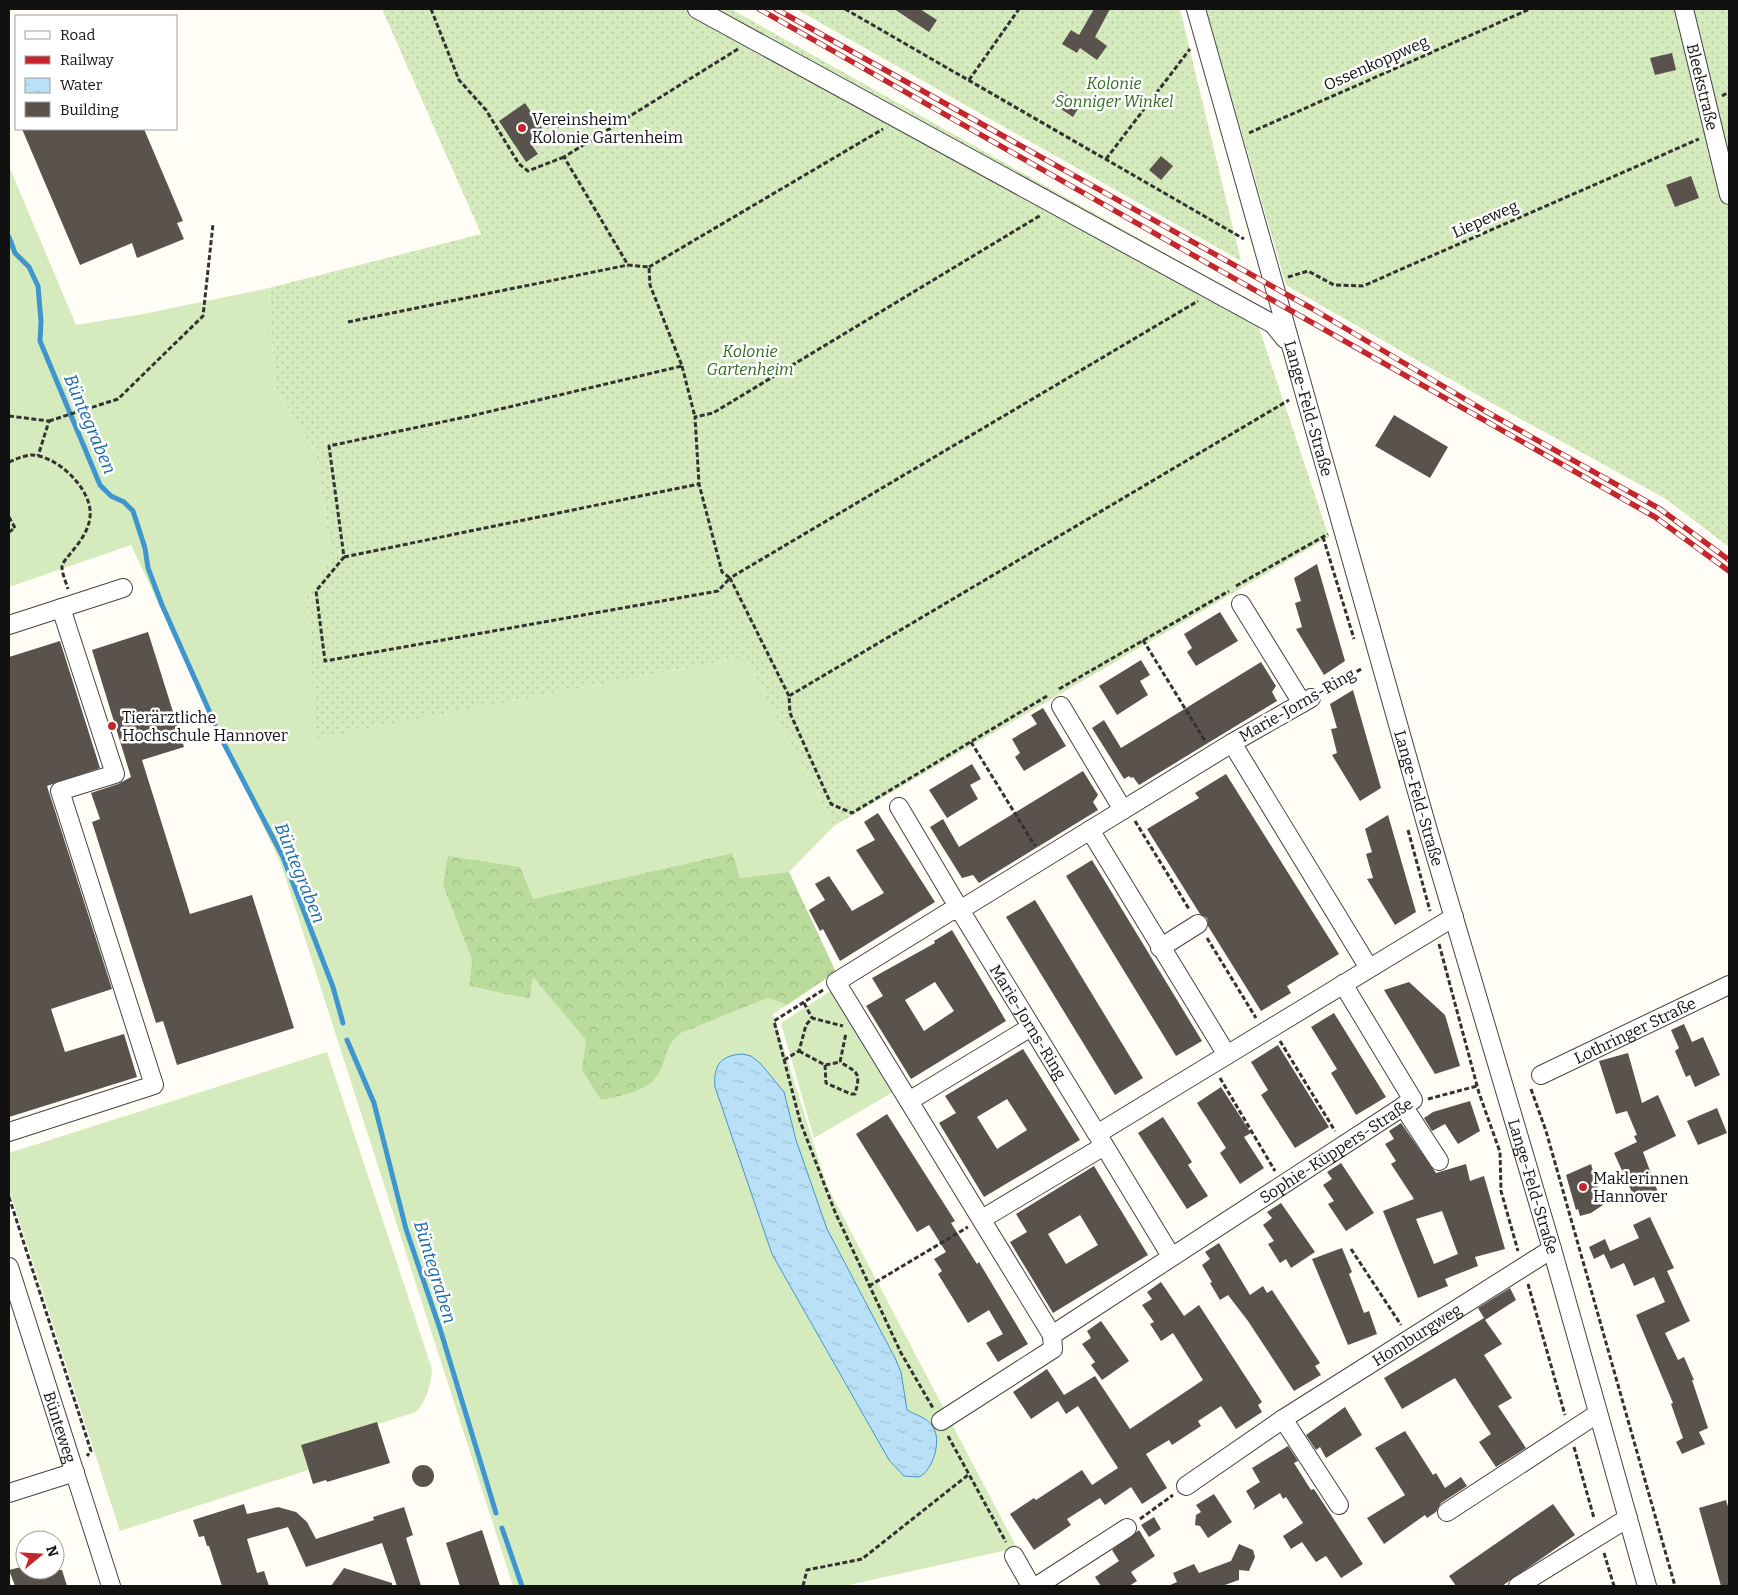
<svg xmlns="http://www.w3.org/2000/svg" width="1738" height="1595" font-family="Bitter,serif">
<defs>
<pattern id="forest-crowns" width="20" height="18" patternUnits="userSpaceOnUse" patternTransform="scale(1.25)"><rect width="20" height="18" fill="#b9dc9c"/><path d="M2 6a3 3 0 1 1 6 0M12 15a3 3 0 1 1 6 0" fill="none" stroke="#9ebc85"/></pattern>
<pattern id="garden-dots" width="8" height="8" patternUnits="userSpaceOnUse" patternTransform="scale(1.25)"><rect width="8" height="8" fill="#d5ebbd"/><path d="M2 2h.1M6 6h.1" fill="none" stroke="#b6c8a1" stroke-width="1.8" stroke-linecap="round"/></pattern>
<pattern id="water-ripples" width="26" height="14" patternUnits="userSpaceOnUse" patternTransform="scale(1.25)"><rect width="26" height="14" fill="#b9e0f7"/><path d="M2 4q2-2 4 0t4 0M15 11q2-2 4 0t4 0" fill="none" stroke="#9ebfd3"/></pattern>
</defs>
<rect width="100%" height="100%" fill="#fffdf5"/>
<!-- grass -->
<g fill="#d5ebbd">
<path d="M9,166L76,325L143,314L269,288L275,388L316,454L332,560L306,593L318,737L745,657L834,826L789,872L739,878L731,853L533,900L443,885L472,960L469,986L530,999L533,976L587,1040L582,1070L657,1076L670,1042L681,1033L768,998L787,1005L773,1014L827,1186L1017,1548L844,1586H513L281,864L131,545L9,587Z"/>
<path d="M832,990L895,1091L814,1138L781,1023Z"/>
<path d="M327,1052L432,1369C431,1385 427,1400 416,1412L302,1448L308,1470L120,1531L9,1189V1153Z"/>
</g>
<!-- forest -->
<path fill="url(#forest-crowns)" d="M732,853L740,878L789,872L836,972L787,1005L768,998L681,1033C661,1049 669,1059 657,1076C646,1092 619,1096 601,1100L582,1070L586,1040L533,977L530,999L469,986L472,960L443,885L448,856L520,867L533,899Z"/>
<!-- garden -->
<g fill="url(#garden-dots)">
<path d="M382,9H731L1250,301L1329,537L834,826L745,657L317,738L306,593L332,560L316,454L275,388L269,288L481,234Z"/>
<path d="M796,9H1180L1241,261Z"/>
<path d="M1206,9H1729V547L1666,499L1488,401L1286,285Z"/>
</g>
<!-- water -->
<path fill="url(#water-ripples)" stroke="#3f96cf" d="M743,1054L751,1056L761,1064L784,1092L796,1140L827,1229L895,1358L901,1372L907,1410C917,1416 927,1417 933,1427C942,1440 933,1471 919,1477L904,1476L889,1460L772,1254L715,1087C713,1065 721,1055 743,1054Z"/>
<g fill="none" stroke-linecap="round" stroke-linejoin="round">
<!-- stream -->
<g stroke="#3f96cf" stroke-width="5">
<path d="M9,237L15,253L29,267L38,286L41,321L40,341L100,485L111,496L124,502L133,511L145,548L148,568L162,605L215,724"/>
<path d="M221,738L283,857L333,987L343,1023"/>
<path d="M347,1040L374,1103L406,1229L441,1332L496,1513"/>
<path d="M502,1528L522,1586"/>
</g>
</g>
<!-- building -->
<g fill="#5a524d" fill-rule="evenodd">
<path d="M894,9H920L937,20L929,32Z"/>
<path d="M1094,9H1110L1095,37L1107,46L1097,60L1080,48L1077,53L1062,44L1071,30L1079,35Z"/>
<path d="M1672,53L1676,70L1655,75L1650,58Z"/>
<path d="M1061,91L1081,104L1073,117L1052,103Z"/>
<path d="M525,103L546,134L531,144L538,154L526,162L499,121Z"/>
<path d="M22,129H144L183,221L177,223L184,239L137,258L132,243L80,265Z"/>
<path d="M1161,156L1173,166L1161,180L1149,170Z"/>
<path d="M1691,176L1699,198L1675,207L1666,185Z"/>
<path d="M1394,415L1448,447L1430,478L1375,446Z"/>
<path d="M1317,564L1345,661L1324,675L1296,629L1302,627L1295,603L1301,601L1294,578Z"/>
<path d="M1220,612L1238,641L1196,666L1187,652L1192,648L1184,634Z"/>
<path d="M148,632L184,747L142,760L190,914L252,895L294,1028L177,1065L163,1021L156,1023L92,822L100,819L91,793L118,784L131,777L92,650Z"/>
<path d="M60,641L100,768L47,786L112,989L51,1009L65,1052L124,1034L137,1077L9,1117V657Z"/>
<path d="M1141,660L1150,675L1140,681L1148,695L1117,715L1099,686Z"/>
<path d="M1261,662L1276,686L1272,692L1277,701L1139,785L1133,777L1131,778L1129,776L1124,779L1092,728L1104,720L1121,748Z"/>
<path d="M1353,690L1381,788L1360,801L1332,755L1337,753L1331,729L1337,728L1330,704Z"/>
<path d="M1043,708L1066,746L1024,771L1015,757L1020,753L1012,739L1037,724L1031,715Z"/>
<path d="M972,764L981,779L970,785L978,799L947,818L929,790Z"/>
<path d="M1083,771L1098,795L1093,802L1098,810L979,883L973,875L962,878L930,827L943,819L959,847Z"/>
<path d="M1226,774L1339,954L1287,986L1291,993L1261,1011L1208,926L1207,918L1200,914L1147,829L1199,798L1195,793Z"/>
<path d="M878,813L935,902L840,961L823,929L820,931L809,910L825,900L815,884L829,876L852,911L884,893L856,850L875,840L864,822Z"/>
<path d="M1388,815L1416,912L1395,925L1367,879L1373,878L1366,854L1372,852L1365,829Z"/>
<path d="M1092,860L1202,1041L1176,1056L1066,876Z"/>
<path d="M1035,900L1143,1078L1115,1095L1006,917Z"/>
<path d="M952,930L1006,1021L911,1079L866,1006L883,996L872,978L935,943L934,941ZM935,982L954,1011L924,1031L905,1000Z"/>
<path d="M1409,982L1445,1015L1460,1066L1435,1074L1384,990Z"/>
<path d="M1334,1013L1386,1097L1356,1115L1331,1073L1337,1069L1311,1027Z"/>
<path d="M1684,1024L1692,1042L1703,1037L1720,1075L1695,1087L1690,1075L1686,1077L1675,1051L1679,1048L1671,1030Z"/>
<path d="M1278,1045L1329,1127L1295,1148L1261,1095L1268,1090L1251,1062Z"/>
<path d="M1023,1049L1080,1140L984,1197L939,1123L956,1113L945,1096ZM1007,1099L1027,1130L997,1149L977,1117Z"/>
<path d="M1628,1053L1642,1103L1658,1095L1676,1136L1643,1152L1659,1195L1636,1201L1614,1153L1637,1142L1634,1136L1637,1135L1627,1111L1616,1114L1599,1061Z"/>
<path d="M1221,1087L1251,1133L1244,1137L1264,1168L1240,1184L1220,1153L1226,1148L1197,1103Z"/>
<path d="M1470,1101L1480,1131L1458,1144L1445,1124L1432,1131L1424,1118L1433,1112Z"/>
<path d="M1717,1108L1727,1133L1698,1145L1687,1121Z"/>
<path d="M887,1114L955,1221L951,1223L977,1264L979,1262L1028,1344L998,1362L986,1343L1003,1334L989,1310L968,1323L938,1274L942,1271L934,1259L946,1252L929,1225L917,1232L856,1134Z"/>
<path d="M1163,1117L1192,1162L1188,1165L1208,1196L1187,1209L1138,1133Z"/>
<path d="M1401,1123L1436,1173L1466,1164L1470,1181L1484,1176L1505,1249L1475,1257L1478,1266L1445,1279L1448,1286L1418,1298L1383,1211L1414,1199L1391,1164L1396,1161L1385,1144L1394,1139L1389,1131ZM1442,1211L1458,1254L1434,1264L1416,1219Z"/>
<path d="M1341,1163L1374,1213L1346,1231L1328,1204L1334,1201L1323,1185L1332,1179L1327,1172Z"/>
<path d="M1591,1164L1603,1205L1591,1213L1580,1216L1578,1209L1576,1210L1566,1175Z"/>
<path d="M1094,1166L1148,1255L1053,1313L1010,1242L1027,1232L1016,1214ZM1080,1215L1098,1245L1066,1264L1048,1234Z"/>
<path d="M1281,1203L1315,1252L1291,1268L1286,1259L1280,1263L1268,1244L1274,1241L1263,1225L1272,1218L1267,1212Z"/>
<path d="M1650,1217L1674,1268L1667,1271L1690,1321L1665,1333L1678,1360L1684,1357L1694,1380H1692L1708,1428L1699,1432L1705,1444L1682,1454L1676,1442L1683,1438L1671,1404L1673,1403L1636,1315L1665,1302L1654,1277L1634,1286L1624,1263L1611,1269L1604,1254L1594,1259L1589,1247L1605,1239L1610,1251L1639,1238L1633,1225Z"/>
<path d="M1219,1243L1250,1295L1263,1286L1267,1293L1272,1290L1320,1363L1315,1366L1321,1375L1294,1391L1248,1321L1228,1295L1220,1300L1210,1283L1212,1282L1202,1265L1210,1259L1205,1252Z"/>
<path d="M1342,1248L1352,1272L1349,1274L1364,1313L1369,1311L1377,1334L1348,1345L1312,1259Z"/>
<path d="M1161,1282L1184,1316L1199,1305L1262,1402L1258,1405L1262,1412L1236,1429L1221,1406L1198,1421L1201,1426L1172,1445L1169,1440L1146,1454L1167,1488L1142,1504L1131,1487L1105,1505L1100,1498L1067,1519L1071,1525L1034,1550L1010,1514L1034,1498L1036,1500L1082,1470L1092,1485L1118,1468L1078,1406L1066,1414L1058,1401L1031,1419L1013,1392L1047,1369L1064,1395L1095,1376L1130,1429L1203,1380L1173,1333L1161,1341L1150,1324L1154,1322L1142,1305L1152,1299L1147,1292Z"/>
<path d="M1510,1288L1516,1300L1485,1320L1502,1344L1484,1355L1512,1398L1498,1406L1526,1448L1496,1467L1479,1442L1491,1434L1455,1378L1402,1409L1384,1378L1484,1318L1478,1308Z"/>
<path d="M1101,1321L1129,1361L1102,1380L1091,1365L1095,1362L1082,1344L1091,1338L1087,1331Z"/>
<path d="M1345,1407L1362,1435L1326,1458L1320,1447L1316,1450L1306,1435Z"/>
<path d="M377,1422L390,1463L327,1482L326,1480L313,1484L301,1445Z"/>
<path d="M1405,1431L1433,1475L1436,1473L1445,1488L1461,1477L1467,1486L1441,1503L1436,1512L1427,1518L1425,1515L1384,1544L1367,1518L1405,1495L1375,1448Z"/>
<path d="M1288,1446L1298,1461L1294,1463L1311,1490L1314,1489L1363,1564L1341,1578L1326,1556L1316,1562L1302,1542L1291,1549L1283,1536L1303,1523L1286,1497L1283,1499L1280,1493L1253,1510L1255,1506L1246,1491L1260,1482L1252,1468Z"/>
<circle cx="423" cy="1476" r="11"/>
<path d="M1214,1494L1232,1522L1208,1538L1200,1526L1195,1525L1196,1515L1201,1512L1196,1505Z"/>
<path d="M1726,1500L1729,1510V1586H1721L1699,1508Z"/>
<path d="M244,1504L247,1514L278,1507L296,1512L307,1522L316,1539L374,1520L373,1517L404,1507L413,1535L406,1538L421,1586H397L382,1543L306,1567L288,1527L247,1539L257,1573L264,1571L269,1586H222L209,1546H207L204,1536L199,1537L193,1520Z"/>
<path d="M1553,1504L1575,1535L1502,1586H1456L1449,1576Z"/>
<path d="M1154,1517L1161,1529L1149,1537L1141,1525Z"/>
<path d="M482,1530L500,1586H460L446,1543Z"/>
<path d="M1139,1530L1155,1556L1131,1572L1137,1581L1129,1586H1101L1095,1577L1119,1561L1112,1550Z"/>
<path d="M1239,1544L1253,1550L1255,1557L1249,1571L1239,1570V1580L1222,1586H1168L1177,1582L1173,1573L1194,1564L1199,1573L1231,1561Z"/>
<path d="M25,1566V1570H62L67,1586H15L9,1570Z"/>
<path d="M344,1568L392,1583V1586H331Z"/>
</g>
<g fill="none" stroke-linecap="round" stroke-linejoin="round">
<!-- minor casing -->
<g stroke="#444" stroke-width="20">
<g id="minor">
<path d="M697,9L1273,324L1285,339"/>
<path id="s1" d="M1196,9L1427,827L1552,1249L1647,1586"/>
<path id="s2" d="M1684,9L1729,195"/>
<path d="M1241,604L1302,703"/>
<path d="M9,625L123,588"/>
<path id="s3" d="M1311,698L1232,743L960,910L1097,1134L1454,917"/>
<path d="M1061,706L1123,810"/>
<path d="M1232,743L1369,968"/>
<path d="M899,807L960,910L949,912L836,982L1052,1335"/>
<path d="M1090,830L1227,1055"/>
<path d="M1160,948L1198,924"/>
<path id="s4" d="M1541,1075L1729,985"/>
<path d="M909,1101L1031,1027"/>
<path d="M1403,1106L1439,1161"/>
<path d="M9,1132L154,1085L60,791L115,774L61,608"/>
<path d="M1099,1137L1171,1256"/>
<path d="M982,1219L1104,1146"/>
<path id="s5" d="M9,1267L111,1586"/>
<path d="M1283,1419L1339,1505"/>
<path id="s6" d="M941,1421L1053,1349L1052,1335L1413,1100L1343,984"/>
<path id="s7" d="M1186,1486L1283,1419L1552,1249"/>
<path d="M9,1493L75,1472"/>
<path d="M1447,1512L1597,1414"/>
<path d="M1014,1556L1031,1586"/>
<path d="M1037,1586L1127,1528"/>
<path d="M1518,1586L1628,1518"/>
</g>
</g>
<!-- path -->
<g stroke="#333" stroke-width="3" stroke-dasharray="5 2.5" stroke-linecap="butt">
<path d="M431,9L459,80L486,110L519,164L528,171L564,157"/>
<path d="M845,9L1244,239"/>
<path d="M738,49L564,157L628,265L649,267L650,285L682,366L475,415L329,446L344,557L316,591L325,661L718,591L730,578L722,572L699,484L695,417L713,413L1041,215"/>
<path d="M969,80L1019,9"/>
<path d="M1722,96L1729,92"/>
<path d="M1249,133L1530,9"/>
<path d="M1106,159L1190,49"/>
<path d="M649,267L883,129"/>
<path d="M1288,277L1308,271L1334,285L1363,286L1699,139"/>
<path d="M348,322L628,265"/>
<path d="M682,366L695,417"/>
<path d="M9,416L49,421L38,456"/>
<path d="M49,421L118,399L203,316L213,224"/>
<path d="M9,462C16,459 23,456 31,455C56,455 88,486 90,510C93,537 61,559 62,567C62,574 66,582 68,589"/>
<path d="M9,517L15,528L9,532"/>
<path d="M1323,537L1354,639"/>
<path d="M344,557L699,484"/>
<path d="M1236,586L1328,534"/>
<path d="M1143,640L1205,741"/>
<path d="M1059,689L1229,591"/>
<path d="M1324,690L1363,668"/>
<path d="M789,696L730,578L1198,301"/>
<path d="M1047,696L852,813L831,804L790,713L789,696L1289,400"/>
<path d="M971,742L1035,846"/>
<path d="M1135,821L1189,909"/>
<path d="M1408,830L1430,911"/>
<path d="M1207,938L1256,1018"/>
<path d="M1439,944L1479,1093L1500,1152L1501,1191L1518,1251"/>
<path d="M823,990L774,1021L800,1121L835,1212L901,1353L933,1408"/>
<path d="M804,1003L812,1018"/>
<path d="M1280,1041L1335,1131"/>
<path d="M799,1051L825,1065L840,1062L846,1033"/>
<path d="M784,1060L799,1051L806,1025L812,1018L843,1026"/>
<path d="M825,1065L826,1083L851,1094H855C861,1072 858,1073 840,1062"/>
<path d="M1220,1078L1275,1171"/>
<path d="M1531,1089L1546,1131L1675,1586"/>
<path d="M1428,1099L1477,1086"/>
<path d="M9,1197L91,1451L87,1456"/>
<path d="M1351,1249L1401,1325"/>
<path d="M1528,1284L1565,1415"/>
<path d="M869,1286L968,1227"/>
<path d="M948,1436L1006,1542"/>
<path d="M1574,1447L1594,1518"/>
<path d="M1140,1519L1173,1495"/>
<path d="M1604,1553L1614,1586"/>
<path d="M803,1586L807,1570L862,1559L968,1475"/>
</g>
<!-- minor -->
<use href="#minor" stroke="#fff" stroke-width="18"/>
<!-- rail casing -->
<g stroke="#c4262e" stroke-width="5.5">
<g id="rail">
<path d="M759,9L1655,517L1729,571"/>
<path d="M776,9L1311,308L1485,411L1660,509L1729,560"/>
</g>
</g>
<!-- rail -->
<use href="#rail" stroke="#fff" stroke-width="4" stroke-dasharray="11" stroke-linecap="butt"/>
</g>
<!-- markers -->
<g fill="#c4262e" stroke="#fff" stroke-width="2">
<circle cx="522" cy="128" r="5"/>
<circle cx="112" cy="726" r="5"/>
<circle cx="1583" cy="1187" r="5"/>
</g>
<g text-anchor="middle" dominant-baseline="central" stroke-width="5" stroke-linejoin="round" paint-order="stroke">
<!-- street labels -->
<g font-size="16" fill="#111" stroke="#fff">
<text transform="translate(1376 63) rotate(-24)">Ossenkoppweg</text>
<text stroke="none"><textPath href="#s2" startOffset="80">Bleekstraße</textPath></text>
<text transform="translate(1485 219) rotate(-24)">Liepeweg</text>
<text stroke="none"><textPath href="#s1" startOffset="415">Lange-Feld-Straße</textPath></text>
<text transform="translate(1297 705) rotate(-30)">Marie-Jorns-Ring</text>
<text stroke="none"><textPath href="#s1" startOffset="820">Lange-Feld-Straße</textPath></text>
<text stroke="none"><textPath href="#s3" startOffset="541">Marie-Jorns-Ring</textPath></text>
<text stroke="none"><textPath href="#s4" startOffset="104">Lothringer Straße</textPath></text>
<text stroke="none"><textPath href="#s6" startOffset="486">Sophie-Küppers-Straße</textPath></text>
<text stroke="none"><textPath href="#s1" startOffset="1225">Lange-Feld-Straße</textPath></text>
<text stroke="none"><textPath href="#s7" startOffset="276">Homburgweg</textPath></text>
<text stroke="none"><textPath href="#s5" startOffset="168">Bünteweg</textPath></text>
</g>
<!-- park labels -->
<g font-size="16" font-style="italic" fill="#2f6b1f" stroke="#fff">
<text x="1114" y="83">Kolonie<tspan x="1114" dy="18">Sonniger Winkel</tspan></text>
<text x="750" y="351">Kolonie<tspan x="750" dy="18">Gartenheim</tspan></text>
</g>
<!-- poi labels -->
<g font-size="16" fill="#111" stroke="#fff" text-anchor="start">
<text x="532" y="119">Vereinsheim<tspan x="532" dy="18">Kolonie Gartenheim</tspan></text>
<text x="122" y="717">Tierärztliche<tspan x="122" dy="18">Hochschule Hannover</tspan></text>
<text x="1593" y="1178">Maklerinnen<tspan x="1593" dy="18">Hannover</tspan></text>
</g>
<!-- water labels -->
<g font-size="18" font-style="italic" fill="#1768a6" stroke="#fff">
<text transform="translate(90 424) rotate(67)">Büntegraben</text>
<text transform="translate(300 873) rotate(68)">Büntegraben</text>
<text transform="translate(435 1272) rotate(73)">Büntegraben</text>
</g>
</g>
<!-- border -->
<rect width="1738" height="1595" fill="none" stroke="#111111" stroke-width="20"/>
<!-- legend -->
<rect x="15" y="15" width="162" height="115" fill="#ffffff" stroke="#a0a0a0"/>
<rect x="25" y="31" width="25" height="8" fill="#ffffff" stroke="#a0a0a0"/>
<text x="60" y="40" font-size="15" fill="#111111">Road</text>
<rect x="25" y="56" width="25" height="8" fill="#c4262e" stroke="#a0a0a0"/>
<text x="60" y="65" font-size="15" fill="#111111">Railway</text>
<rect x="25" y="78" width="25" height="15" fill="url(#water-ripples)" stroke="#a0a0a0"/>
<text x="60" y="90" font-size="15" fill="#111111">Water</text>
<rect x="25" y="102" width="25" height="15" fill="#5a524d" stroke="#a0a0a0"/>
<text x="60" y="115" font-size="15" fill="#111111">Building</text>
<!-- north arrow -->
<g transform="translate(40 1555) rotate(72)"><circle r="24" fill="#ffffff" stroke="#a0a0a0"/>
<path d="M0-4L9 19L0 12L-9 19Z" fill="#c4262e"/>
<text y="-8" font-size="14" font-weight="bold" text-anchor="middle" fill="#111111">N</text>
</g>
</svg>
